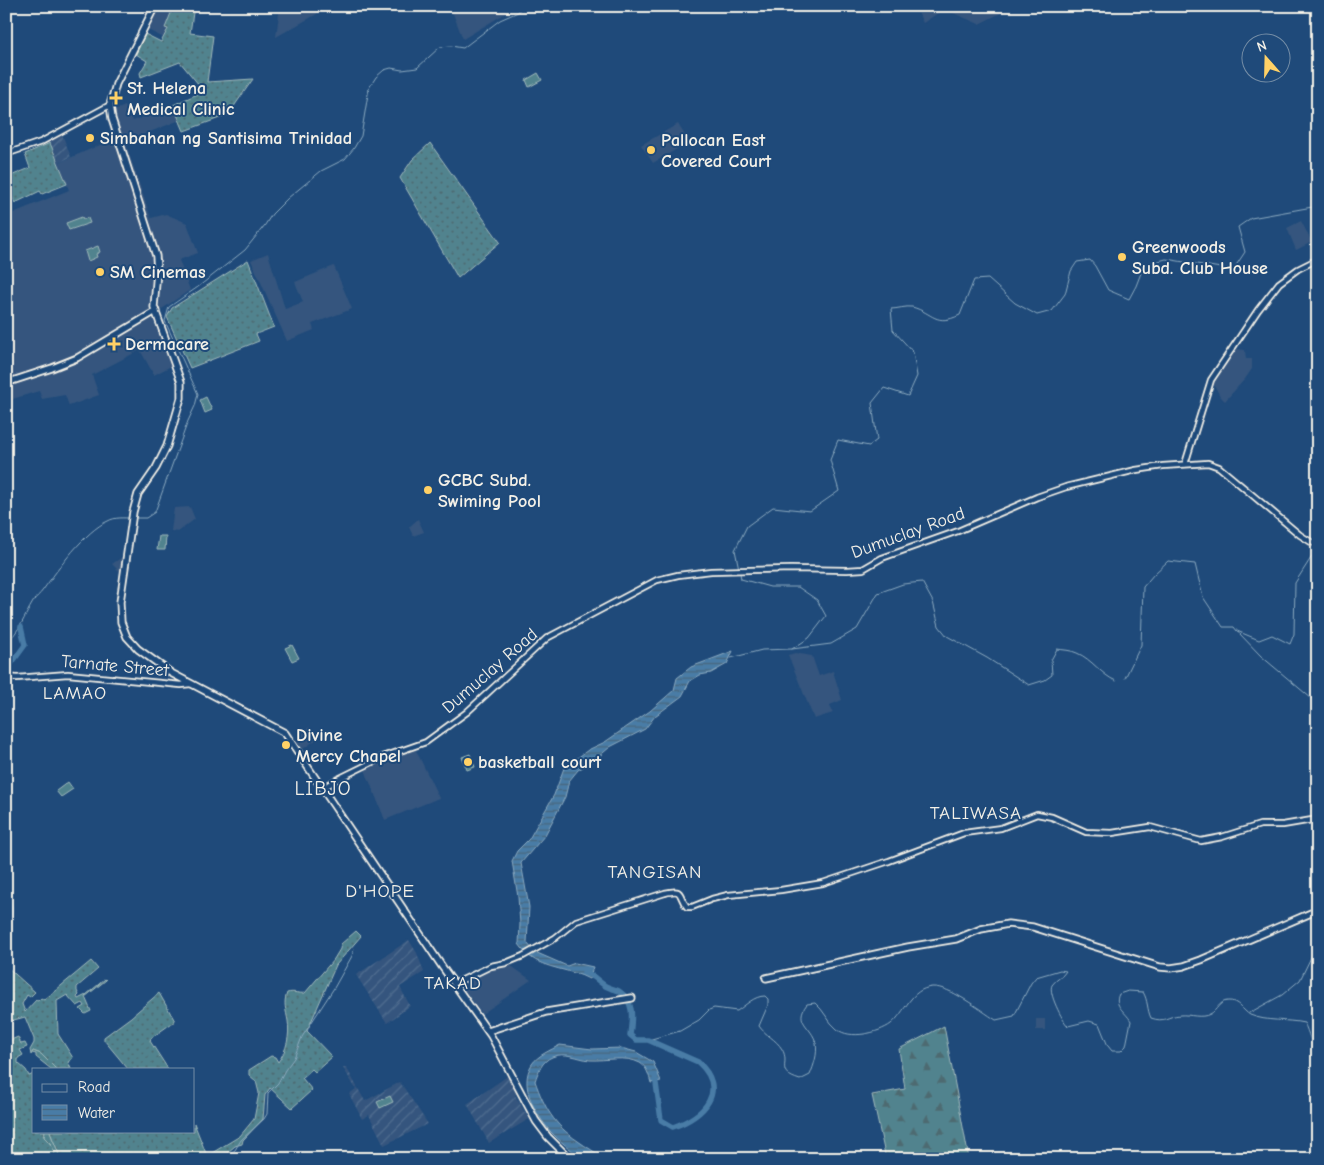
<svg xmlns="http://www.w3.org/2000/svg" width="1324" height="1165" font-family="'Comic Neue',sans-serif">
<defs>
<pattern id="industrial-furrows" width="10" height="10" patternUnits="userSpaceOnUse" patternTransform="scale(1.25)"><rect width="10" height="10" fill="#34557e"/><path d="M-1 1l2-2M0 10L10 0M9 11l2-2" fill="none" stroke="#526e90"/></pattern>
<pattern id="grass-dots" width="8" height="8" patternUnits="userSpaceOnUse" patternTransform="scale(1.25)"><rect width="8" height="8" fill="#51838e"/><path d="M2 2h.1M6 6h.1" fill="none" stroke="#4e6b71" stroke-width="1.8" stroke-linecap="round"/></pattern>
<pattern id="forest-firs" width="22" height="20" patternUnits="userSpaceOnUse" patternTransform="scale(1.25)"><rect width="22" height="20" fill="#51838e"/><path d="M5 1l3.5 6h-7zM16 11l3.5 6h-7z" fill="#4e6b71"/></pattern>
<pattern id="water-rules" width="6" height="5" patternUnits="userSpaceOnUse" patternTransform="scale(1.25)"><rect width="6" height="5" fill="#497ca6"/><path d="M0 2.5h6" fill="none" stroke="#49657b"/></pattern>
</defs>
<rect width="100%" height="100%" fill="#1f4a7a"/>
<filter id="ink" filterUnits="userSpaceOnUse"><feTurbulence type="fractalNoise" baseFrequency=".02" numOctaves="2"/><feDisplacementMap in="SourceGraphic" scale="10" xChannelSelector="R" yChannelSelector="G"/><feConvolveMatrix kernelMatrix="1 2 1 2 8 2 1 2 1" color-interpolation-filters="sRGB"/></filter>
<g filter="url(#ink)">
<!-- built -->
<g fill="#34557e">
<path d="M280,6H318L317,14L276,37Z"/>
<path d="M450,6H504L506,13L463,39Z"/>
<path d="M915,6H998L1001,13L979,24L944,9L923,23Z"/>
<path d="M158,7L171,13L165,27L168,29L164,38L148,30Z"/>
<path d="M173,105L180,120L125,142L151,218L166,214L187,223L198,253L179,260L190,290L159,311L153,319L171,366L154,375L140,350L92,375L99,395L69,406L65,395L42,399L39,391L6,401V216L69,190L58,163L114,139L109,122L108,113L125,106L133,121Z"/>
<path d="M678,124L689,142L653,163L641,145Z"/>
<path d="M1301,221L1312,242L1296,250L1287,228Z"/>
<path d="M268,253L285,309L303,302L295,282L334,266L352,309L312,324L314,330L287,341L251,260Z"/>
<path d="M1237,349L1245,350L1246,359H1252V369L1245,379L1225,401L1220,396L1213,383Z"/>
<path d="M190,507L195,519L178,532L171,531L174,508Z"/>
<path d="M418,519L424,532L413,536L409,527Z"/>
<path d="M125,555L122,574L112,564Z"/>
<path d="M795,653L812,656L819,676L833,671L842,700L830,705L833,713L814,719L788,655Z"/>
<path d="M309,727L317,739L303,749L296,741L301,736L300,735Z"/>
<path d="M415,748L439,798L385,820L365,770Z"/>
<path d="M510,965L531,980L482,1014L459,983L489,969Z"/>
<rect x="1036" y="1019" width="9" height="11"/>
</g>
<!-- industrial -->
<g fill="url(#industrial-furrows)">
<path d="M62,134L71,157L58,163L49,140Z"/>
<path d="M409,940L417,953L424,972L400,987L410,1006L387,1023L356,975Z"/>
<path d="M346,1067L365,1101L400,1082L428,1124L384,1145L369,1115L362,1119L349,1094L356,1089L343,1068Z"/>
<path d="M509,1075L518,1092L515,1095L529,1119L489,1143L467,1104Z"/>
</g>
<!-- grass -->
<g fill="url(#grass-dots)" stroke="#a2babb">
<path d="M159,6H194L190,33L213,36L207,82L253,79L228,115L184,131L173,105L204,91L180,62L141,77L140,73L147,61L136,54L145,34L161,42L168,29L165,28L171,13Z"/>
<path d="M50,143L67,184L42,194L40,191L15,203L6,184V178L30,168L25,154Z"/>
<path d="M430,143L500,242L458,278L400,178L412,160Z"/>
<path d="M248,260L274,327L256,334L259,341L190,368L167,317L172,308Z"/>
<path d="M356,931L361,936L336,965L307,1031L332,1057L315,1072L312,1069L302,1078L312,1090L292,1108L270,1088L265,1095L263,1119L243,1140L242,1144L235,1146L220,1159H60C58,1148 52,1141 50,1131H194V1123L207,1156L240,1136L254,1119L259,1093L256,1081L249,1075V1070L271,1056L275,1057L278,1062C287,1050 290,1036 288,1021C286,1010 283,1003 287,993C294,991 299,994 305,993L334,959L340,949L341,944Z"/>
<path d="M91,961L98,969L77,987V991L79,995L77,997L78,999L86,995L105,979L106,980L85,997L91,1011L85,1014L80,1009L85,1006L83,1003L77,1006L67,995L57,1001L58,1034L73,1058L68,1062L71,1069H56L41,1054L33,1051L31,1055L30,1050L34,1043V1039L25,1017L6,1022V966L35,992L30,997L27,995L22,1004L25,1012L36,1000L38,1001L41,998L44,1000Z"/>
<path d="M159,993L175,1021L151,1038L150,1041L168,1069H128L104,1040V1037L131,1017Z"/>
<path d="M18,1037L21,1044L25,1043L27,1047L20,1050L23,1055L18,1058V1063L26,1070L29,1076L34,1074V1131H45L43,1135L55,1150L56,1159H6V1042Z"/>
</g>
<!-- forest -->
<g fill="url(#forest-firs)" stroke="#a2babb">
<path d="M944,1026L969,1159H886L872,1095L905,1089L899,1049Z"/>
<path d="M33,1051L41,1054L56,1069H51L36,1057V1054L32,1053Z"/>
<path d="M45,1131H50C52,1141 58,1148 60,1159H56L52,1145L44,1137Z"/>
</g>
<!-- green -->
<g fill="#51838e" stroke="#a2babb">
<path d="M538,73L542,80L529,87L526,80Z"/>
<path d="M82,217L83,219L88,218L90,223L69,230L66,223Z"/>
<path d="M98,246L100,252L96,254L97,257L88,261L85,251Z"/>
<path d="M206,397L212,410L205,413L200,400Z"/>
<path d="M159,536H166L165,550H157Z"/>
<path d="M292,645L299,658L292,661L285,648Z"/>
<path d="M470,754L475,767L467,770L462,757Z"/>
<path d="M68,782L73,789L61,797L56,791Z"/>
<path d="M390,1096L393,1102L380,1108L377,1102Z"/>
</g>
<!-- water -->
<g fill="url(#water-rules)" stroke="#8dabc0">
<path d="M733,651L727,664L711,673L700,675L690,681L682,696L655,716L645,729L610,747L597,758L578,770L569,781L565,797L545,835L521,863L529,907L527,943L535,952L567,966L575,963L593,967L589,979C571,969 545,969 529,956C525,952 522,948 519,944L520,924L518,897L512,861L517,851L529,839L554,795L564,768L588,750L605,742L650,711L674,690L677,678L691,667Z"/>
<path d="M560,1045L592,1049L621,1048L636,1052L653,1062L661,1081L651,1083C649,1076 647,1067 640,1063C625,1055 606,1061 590,1060C578,1059 565,1051 552,1057C542,1061 538,1072 535,1081C544,1107 554,1125 578,1141C586,1147 596,1152 604,1159H582C572,1150 559,1141 550,1131C536,1114 518,1086 532,1064C538,1055 551,1050 560,1045Z"/>
</g>
<g fill="none" stroke-linecap="round" stroke-linejoin="round">
<!-- stream -->
<g stroke="#8dabc0" stroke-width="1">
<path d="M135,518H146L155,512L188,421L195,406L198,394L165,321L169,307L198,287L245,250L265,225L272,214L288,198L321,171L345,159L354,148L361,136L369,88L376,77L384,70L391,68L402,70L417,68L440,47L451,46L463,48L500,20L518,12L522,6"/>
<path d="M739,569L735,550L747,526L773,507L810,511L839,491L830,460L838,440L869,446L877,440L872,403L884,388L908,396L917,376L913,352L893,330L891,309C897,309 906,306 912,307C934,313 935,327 960,315L974,280L988,279L1015,303L1037,315L1052,311L1065,294L1071,271L1077,262L1090,260L1095,266L1108,290L1129,299L1136,286L1144,265L1166,259L1233,270L1245,252L1238,227L1251,218L1318,206"/>
<path d="M740,573L741,579L770,587H798L817,600L826,616L809,638L792,649"/>
<path d="M1239,633L1261,656L1318,704"/>
<path d="M6,643C20,631 24,617 33,602C35,597 40,595 43,590C58,569 85,531 108,521C115,517 123,518 131,518"/>
<path d="M731,658L762,650L792,649L831,644L857,629L878,593L903,584L922,582L933,602L939,626L947,636L987,658L1029,685L1045,680L1052,675L1051,660L1057,649C1063,650 1071,650 1077,653C1092,659 1101,675 1116,681"/>
<path d="M1125,678L1141,645L1143,587L1154,574L1168,561L1195,564L1203,597L1223,627H1234L1237,631L1259,640L1272,635L1290,644L1294,634L1295,583L1318,547"/>
<path d="M1249,1013L1282,995L1300,980L1318,943"/>
<path d="M648,1040L680,1031L699,1020L709,1010L714,1008L737,1011C746,1005 754,996 765,996L768,999V1005L759,1026C765,1035 776,1039 782,1049C791,1064 774,1072 800,1080L810,1075C814,1065 818,1054 816,1043C812,1026 793,1022 807,1004L815,1003C824,1010 828,1022 837,1029C849,1040 879,1033 891,1024C906,1012 910,989 932,987C950,986 980,1010 996,1020L1014,1016L1031,983L1036,977L1060,970L1066,971C1063,977 1056,979 1052,985C1048,993 1062,1020 1068,1026L1089,1021L1099,1024L1108,1046L1112,1051H1121L1126,1046L1131,1021C1125,1011 1113,1006 1119,994L1128,991L1143,992C1148,1000 1147,1010 1151,1018C1165,1023 1167,1016 1180,1015C1190,1014 1201,1019 1210,1014C1217,1011 1219,1001 1228,1001C1238,1000 1243,1011 1250,1015C1267,1022 1286,1019 1304,1023C1309,1032 1311,1046 1318,1053"/>
<path d="M223,1159L235,1150L241,1140L264,1119L267,1114L268,1093L278,1083L285,1070L294,1058L302,1037L334,988L352,956L354,949"/>
</g>
<!-- river -->
<g stroke="#497ca6" stroke-width="5.5">
<path d="M6,671L25,645L21,627"/>
<path d="M6,892C10,903 12,913 6,923"/>
<path d="M584,972C592,974 597,980 604,985C608,988 614,989 619,991C635,1002 632,1018 630,1035L636,1040H648L698,1062C729,1090 704,1117 673,1127L661,1120L655,1076"/>
</g>
<!-- tertiary casing -->
<g stroke="#f4f1e8" stroke-width="8">
<g id="tertiary">
<path d="M6,9L10,6"/>
<path d="M6,154L41,142L110,105"/>
<path d="M1185,464L1211,380L1258,310L1279,283L1298,269L1318,259"/>
<path d="M6,677L17,678L68,674L181,685L191,684"/>
<path d="M323,788L338,779L383,757L426,742L467,712L547,638L657,580L678,575L711,571L791,569L847,570L863,569L882,558L958,531L1037,497L1066,487L1136,470L1163,466L1208,463L1219,467L1300,535L1311,542L1318,544"/>
<path d="M454,984L491,966L506,963L523,956L555,938L576,921L665,893C685,888 677,895 687,907H692L712,899L728,895L781,890L823,883L889,861L964,833L1001,828L1037,814L1052,817L1086,832L1112,833L1150,827L1201,841L1222,837L1260,825H1283L1318,819"/>
</g>
</g>
<!-- secondary casing -->
<g stroke="#f4f1e8" stroke-width="9">
<path id="secondary" d="M6,383L52,368L77,358L156,311"/>
</g>
<!-- primary casing -->
<g stroke="#f4f1e8" stroke-width="9">
<g id="primary">
<path d="M155,6L116,84L110,105L112,119L156,256L157,271L154,307L181,382V398L167,446L156,468L138,494L133,512L120,602L121,622L127,637L138,649L171,673L285,733L443,968L491,1036L536,1121L548,1137L570,1159"/>
<path d="M766,978L908,947L956,939L981,929L1008,924L1033,927L1160,967L1171,968L1184,966L1201,960L1318,910"/>
<path d="M488,1031L546,1012L632,998"/>
</g>
</g>
<!-- tertiary -->
<use href="#tertiary" stroke="#1f4a7a" stroke-width="4.5"/>
<!-- secondary -->
<use href="#secondary" stroke="#1f4a7a" stroke-width="5"/>
<!-- primary -->
<use href="#primary" stroke="#1f4a7a" stroke-width="5.5"/>
</g>
</g>
<!-- markers -->
<g fill="#ffd166" stroke="#1f4a7a" stroke-width="2">
<path d="M113.5 90.5h5v5h5v5h-5v5h-5v-5h-5v-5h5z"/>
<circle cx="90" cy="138" r="5"/>
<circle cx="651" cy="150" r="5"/>
<circle cx="1122" cy="257" r="5"/>
<circle cx="100" cy="272" r="5"/>
<path d="M111.5 336.5h5v5h5v5h-5v5h-5v-5h-5v-5h5z"/>
<circle cx="428" cy="490" r="5"/>
<circle cx="286" cy="745" r="5"/>
<circle cx="468" cy="762" r="5"/>
</g>
<g text-anchor="middle" dominant-baseline="central" stroke-width="4" stroke-linejoin="round" paint-order="stroke">
<!-- poi labels -->
<g font-size="18" font-weight="bold" fill="#f4f1e8" stroke="#1f4a7a" text-anchor="start">
<text x="127" y="88">St. Helena<tspan x="127" dy="21">Medical Clinic</tspan></text>
<text x="100" y="138">Simbahan ng Santisima Trinidad</text>
<text x="661" y="140">Pallocan East<tspan x="661" dy="21">Covered Court</tspan></text>
<text x="1132" y="247">Greenwoods<tspan x="1132" dy="21">Subd. Club House</tspan></text>
<text x="110" y="272">SM Cinemas</text>
<text x="125" y="344">Dermacare</text>
<text x="438" y="480">GCBC Subd.<tspan x="438" dy="21">Swiming Pool</tspan></text>
<text x="296" y="735">Divine<tspan x="296" dy="21">Mercy Chapel</tspan></text>
<text x="478" y="762">basketball court</text>
</g>
<!-- street labels -->
<g font-size="18" fill="#f4f1e8" stroke="#1f4a7a">
<text transform="translate(908 533) rotate(-20)">Dumuclay Road</text>
<text transform="translate(115 666) rotate(5)">Tarnate Street</text>
<text transform="translate(490 671) rotate(-41)">Dumuclay Road</text>
</g>
<!-- neighbourhood labels -->
<g font-size="19" letter-spacing="1" fill="#f4f1e8" stroke="#1f4a7a">
<text x="75" y="693">LAMAO</text>
<text x="976" y="813">TALIWASA</text>
<text x="655" y="872">TANGISAN</text>
<text x="380" y="891">D'HOPE</text>
<text x="453" y="983">TAKAD</text>
</g>
<!-- quarter labels -->
<g font-size="20" letter-spacing="1" fill="#f4f1e8" stroke="#1f4a7a">
<text x="323" y="788">LIBJO</text>
</g>
</g>
<!-- margin -->
<rect width="1324" height="1165" fill="none" stroke="#1f4a7a" stroke-width="25"/>
<rect x="12" y="12" width="1299" height="1140" fill="none" stroke="#f4f1e8" stroke-width="2" filter="url(#ink)"/>
<!-- legend -->
<rect x="32" y="1068" width="162" height="65" fill="#1f4a7a" stroke="#748da6"/>
<rect x="42" y="1084" width="25" height="8" fill="#1f4a7a" stroke="#748da6"/>
<text x="78" y="1092" font-size="15" fill="#f4f1e8">Road</text>
<rect x="42" y="1105" width="25" height="15" fill="url(#water-rules)" stroke="#748da6"/>
<text x="78" y="1118" font-size="15" fill="#f4f1e8">Water</text>
<!-- north arrow -->
<g transform="translate(1266 58) rotate(340)"><circle r="24" fill="#1f4a7a" stroke="#748da6"/>
<path d="M0-4L9 19L0 12L-9 19Z" fill="#ffd166"/>
<text y="-8" font-size="14" font-weight="bold" text-anchor="middle" fill="#f4f1e8">N</text>
</g>
</svg>
